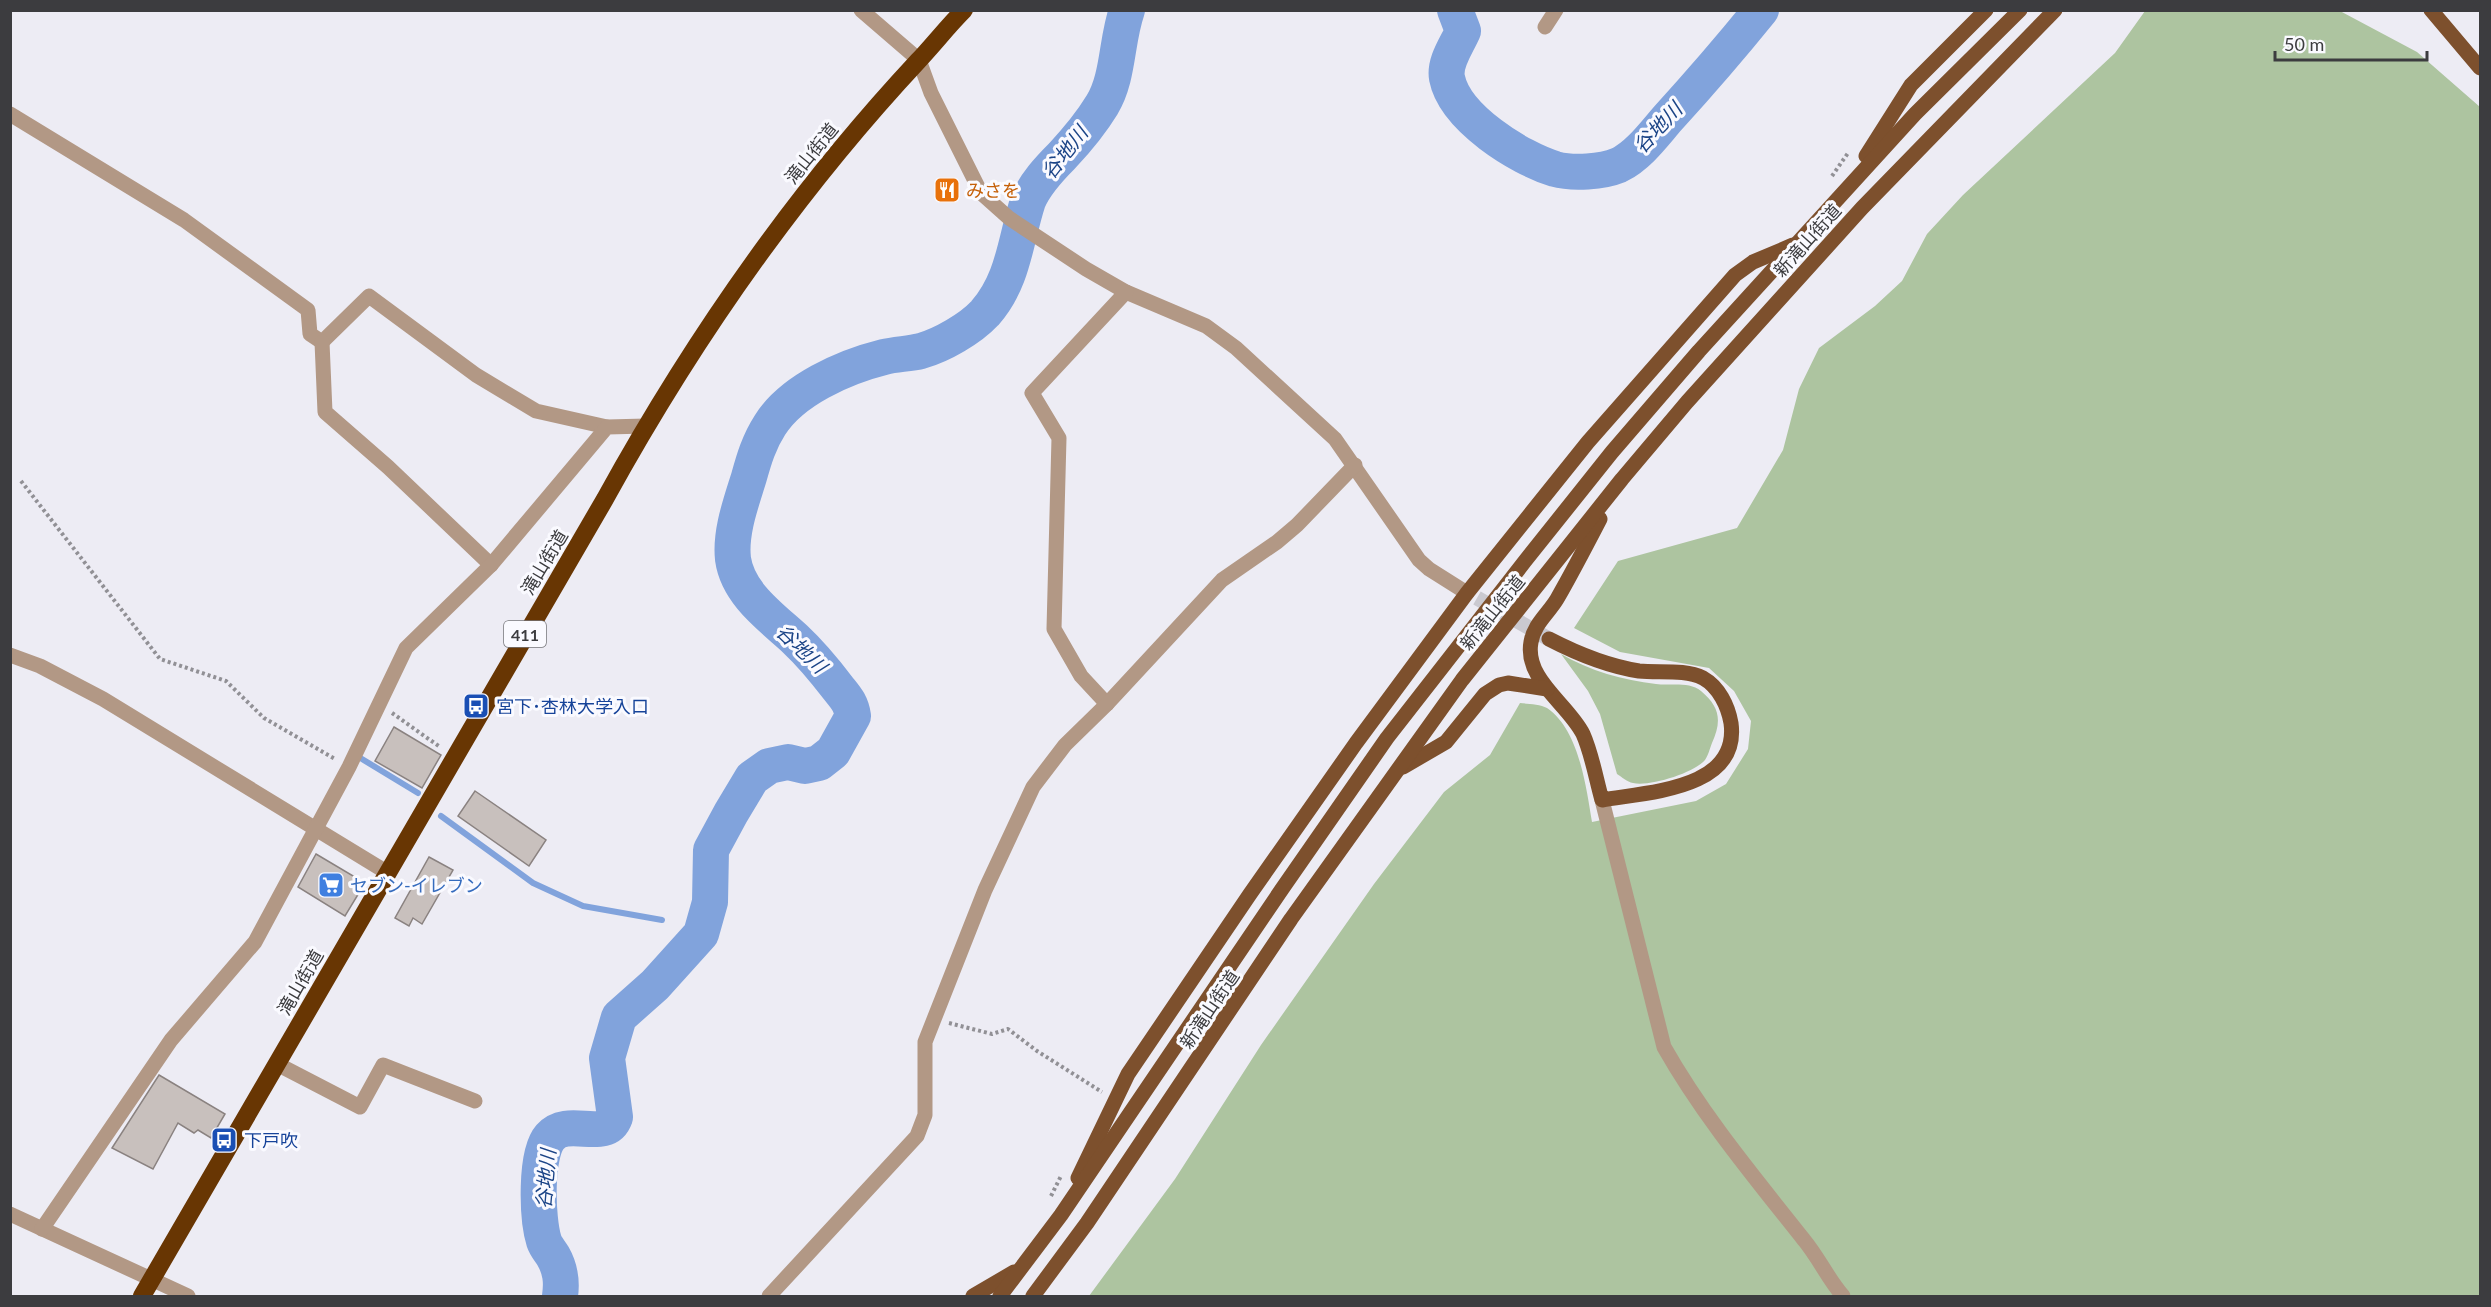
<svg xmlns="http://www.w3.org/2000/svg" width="2491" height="1307" font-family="Lato,'Noto Sans JP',sans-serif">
<rect width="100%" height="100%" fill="#edecf4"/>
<!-- green -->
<g fill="#adc4a0">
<path d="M2145,11H2340L2417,52L2480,107V1296H1089L1175,1179L1261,1045L1374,884L1444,792L1490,755L1520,703C1527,704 1540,704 1547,708C1579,730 1586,786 1592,822L1696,801L1726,784L1748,749L1751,721L1734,691L1709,668L1620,652L1574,628L1618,561L1737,528L1783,450L1799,389L1819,348L1875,306L1902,281L1927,234L1963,195L2115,53Z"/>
<path d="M1561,654C1590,671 1623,680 1656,684C1670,686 1689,681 1701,691C1720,707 1722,721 1712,743C1710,748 1708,756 1705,760C1694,773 1649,787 1633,783C1627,782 1622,777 1617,774L1600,714L1588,691Z"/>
</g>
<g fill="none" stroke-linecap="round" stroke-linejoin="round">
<!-- stream -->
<g stroke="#81a3dc" stroke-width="6">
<path d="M362,759L418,793"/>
<path d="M441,816L533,883L583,906L662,920"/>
</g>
<!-- river -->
<g stroke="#81a3dc" stroke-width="36">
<path d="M1455,10L1463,31C1457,45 1444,62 1447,78C1455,118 1519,158 1555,169C1573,174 1602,172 1619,165C1639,155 1654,134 1668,118C1700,83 1731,47 1761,10"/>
<path d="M560,1296C562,1282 561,1270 553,1256C550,1251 546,1247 544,1241C537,1219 535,1154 550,1137C568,1116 606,1143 615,1117L607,1058L619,1017L655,985L701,934L710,902L711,850L731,813L752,778L769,766L788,762L805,766L819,763L833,752L853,716C851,703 846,698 838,688C825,671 811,654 795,639C771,617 738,594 733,559C730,532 741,503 749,477C754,459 759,442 770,425C792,390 844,367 884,357C896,354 909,354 921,351C942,345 970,329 985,313C1014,280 1015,241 1028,201C1035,184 1049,169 1062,156C1076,141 1091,123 1102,105C1119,77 1116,41 1127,10"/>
</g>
</g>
<!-- building -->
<g fill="#c8c0bd" stroke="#8a8280" stroke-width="1.5">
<path d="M394,727L441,755L422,788L375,761Z"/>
<path d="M475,791L546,840L529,866L458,816Z"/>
<path d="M316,854L365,883L345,916L298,887Z"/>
<path d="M429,857L453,870L422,924L413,918L409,926L395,918Z"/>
<path d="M159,1075L225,1114L211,1138L198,1130L194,1133L178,1123L153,1169L112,1148Z"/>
</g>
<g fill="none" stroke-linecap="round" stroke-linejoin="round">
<!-- major-tunnel -->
<path stroke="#cac9d0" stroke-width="15" stroke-dasharray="15 8" stroke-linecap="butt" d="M1477,598L1549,639"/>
<!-- path -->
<g stroke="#919095" stroke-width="4" stroke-dasharray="3 3" stroke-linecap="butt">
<path d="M1832,176L1848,153"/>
<path d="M21,481L160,659L226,681L264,718L335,759"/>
<path d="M392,713L440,747"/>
<path d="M949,1023L992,1034L1008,1029L1037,1051L1102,1092"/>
<path d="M1051,1196L1061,1176"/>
</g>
<!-- minor -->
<g stroke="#b29885" stroke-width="15">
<path d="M861,10L919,60L931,93L981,193L1009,218L1086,269L1126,292L1206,326L1236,348L1335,439L1419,560L1429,569L1467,593"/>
<path d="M1545,27L1556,10"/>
<path d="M10,114L184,220L308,310L310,334L322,342L369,296L476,375L536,411L607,427"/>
<path d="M322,342L325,412L388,467L491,565"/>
<path d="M10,655L40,666L103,699L388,873"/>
<path d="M1107,704L1081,676L1054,629L1059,438L1032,393L1126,292"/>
<path d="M1602,800L1664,1047C1703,1116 1755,1178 1804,1240C1819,1258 1828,1279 1843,1296"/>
<path d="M277,1064L360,1107L383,1065L475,1101"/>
<path d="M10,1214L188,1296"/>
<path d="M42,1229L171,1040L255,942L349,767L406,648L491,565L607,427L646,426"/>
<path d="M769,1296L917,1136L925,1115V1042L985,890L1033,787L1065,745L1107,704L1222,580L1277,542L1297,525L1355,465"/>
</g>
<!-- major -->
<g stroke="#7d502d" stroke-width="15">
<path d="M2431,10L2480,68"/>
<path d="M1866,156L1911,85L1986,10"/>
<path d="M1549,639C1578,654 1607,666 1639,671C1659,673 1685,669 1703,678C1719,687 1728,706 1731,723C1740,790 1647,792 1602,800C1596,779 1592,754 1583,734C1568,704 1524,679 1531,642C1534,624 1548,614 1557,599C1572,573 1586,546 1600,519"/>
<path d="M1403,767L1446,742L1485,694L1499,685L1508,683L1547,689"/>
<path d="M1078,1178L1128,1074L1250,894L1356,743L1467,593L1588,442L1735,275L1753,262L1793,245"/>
<path d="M973,1296L1014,1272"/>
<path d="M1000,1296L1061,1215L1282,889L1387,738L1525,561L1612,452L1699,351L1915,114L2020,10"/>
<path d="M1033,1296L1087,1223L1291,919L1462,680L1622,479L1687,402L1862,208L2055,10"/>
</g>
<!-- highway -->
<path stroke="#683603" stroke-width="18" d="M142,1296L605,499C692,341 795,193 918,61C934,44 948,26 964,10"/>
</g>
<!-- icons -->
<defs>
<g id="restaurant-square" transform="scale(1.35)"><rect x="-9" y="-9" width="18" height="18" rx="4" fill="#e8710a" stroke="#fafaff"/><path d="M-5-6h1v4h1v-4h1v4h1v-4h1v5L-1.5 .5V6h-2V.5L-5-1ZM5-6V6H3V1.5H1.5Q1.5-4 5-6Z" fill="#fff"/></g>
<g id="bus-square" transform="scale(1.35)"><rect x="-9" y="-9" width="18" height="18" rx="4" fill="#1a4fb4" stroke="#fafaff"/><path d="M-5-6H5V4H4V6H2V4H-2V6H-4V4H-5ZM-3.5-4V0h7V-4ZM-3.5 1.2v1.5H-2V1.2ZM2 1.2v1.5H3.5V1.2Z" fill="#fff"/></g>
<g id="supermarket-square" transform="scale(1.35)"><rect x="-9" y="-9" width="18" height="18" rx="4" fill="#3f7fe0" stroke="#fafaff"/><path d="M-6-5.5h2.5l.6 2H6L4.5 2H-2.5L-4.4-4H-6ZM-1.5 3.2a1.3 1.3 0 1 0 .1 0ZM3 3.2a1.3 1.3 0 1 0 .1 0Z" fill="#fff"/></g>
</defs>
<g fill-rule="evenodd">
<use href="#restaurant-square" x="947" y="190"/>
<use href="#bus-square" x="476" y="706"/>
<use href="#supermarket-square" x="331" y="885"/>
<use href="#bus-square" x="224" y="1140"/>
</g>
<g text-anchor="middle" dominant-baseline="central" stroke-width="6" stroke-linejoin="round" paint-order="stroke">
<!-- shield labels -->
<rect fill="#fafaff" stroke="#757579" stroke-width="1.5" x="504" y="621" width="42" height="26" rx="4.5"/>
<g font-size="16" font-weight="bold" fill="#3c3c3f">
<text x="525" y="634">411</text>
</g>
<!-- street labels -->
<g font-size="18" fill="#3c3c3f" stroke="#fafaff">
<text transform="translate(811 153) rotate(-51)">滝山街道</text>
<text transform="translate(1807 240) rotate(-48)">新滝山街道</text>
<text transform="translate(544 562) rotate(-59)">滝山街道</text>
<text transform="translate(1492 612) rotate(-51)">新滝山街道</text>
<text transform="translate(300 982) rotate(-60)">滝山街道</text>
<text transform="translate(1209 1009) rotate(-56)">新滝山街道</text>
</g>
<!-- food labels -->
<g font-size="18" fill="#c56008" stroke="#fafaff" text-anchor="start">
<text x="966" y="190">みさを</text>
</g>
<!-- transit labels -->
<g font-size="18" fill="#164399" stroke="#fafaff" text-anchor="start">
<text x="496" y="706">宮下･杏林大学入口</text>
<text x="244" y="1140">下戸吹</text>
</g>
<!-- shop labels -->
<g font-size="18" fill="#366cbe" stroke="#fafaff" text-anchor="start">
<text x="350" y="885">セブン-イレブン</text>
</g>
<!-- water labels -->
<g font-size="20" font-style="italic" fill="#1b4487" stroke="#fafaff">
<text transform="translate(1657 127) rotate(-47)">谷地川</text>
<text transform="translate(1064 152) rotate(-52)">谷地川</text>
<text transform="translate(802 648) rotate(44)">谷地川</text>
<text transform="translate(545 1179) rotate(-85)">谷地川</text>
</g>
</g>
<!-- border -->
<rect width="2491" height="1307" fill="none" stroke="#3c3c3f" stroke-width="24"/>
<!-- scale -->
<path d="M2275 51v9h152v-9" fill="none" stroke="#3c3c3f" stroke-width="3"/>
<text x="2284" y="51" font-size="18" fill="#3c3c3f" stroke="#fafaff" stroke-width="4.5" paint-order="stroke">50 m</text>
</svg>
